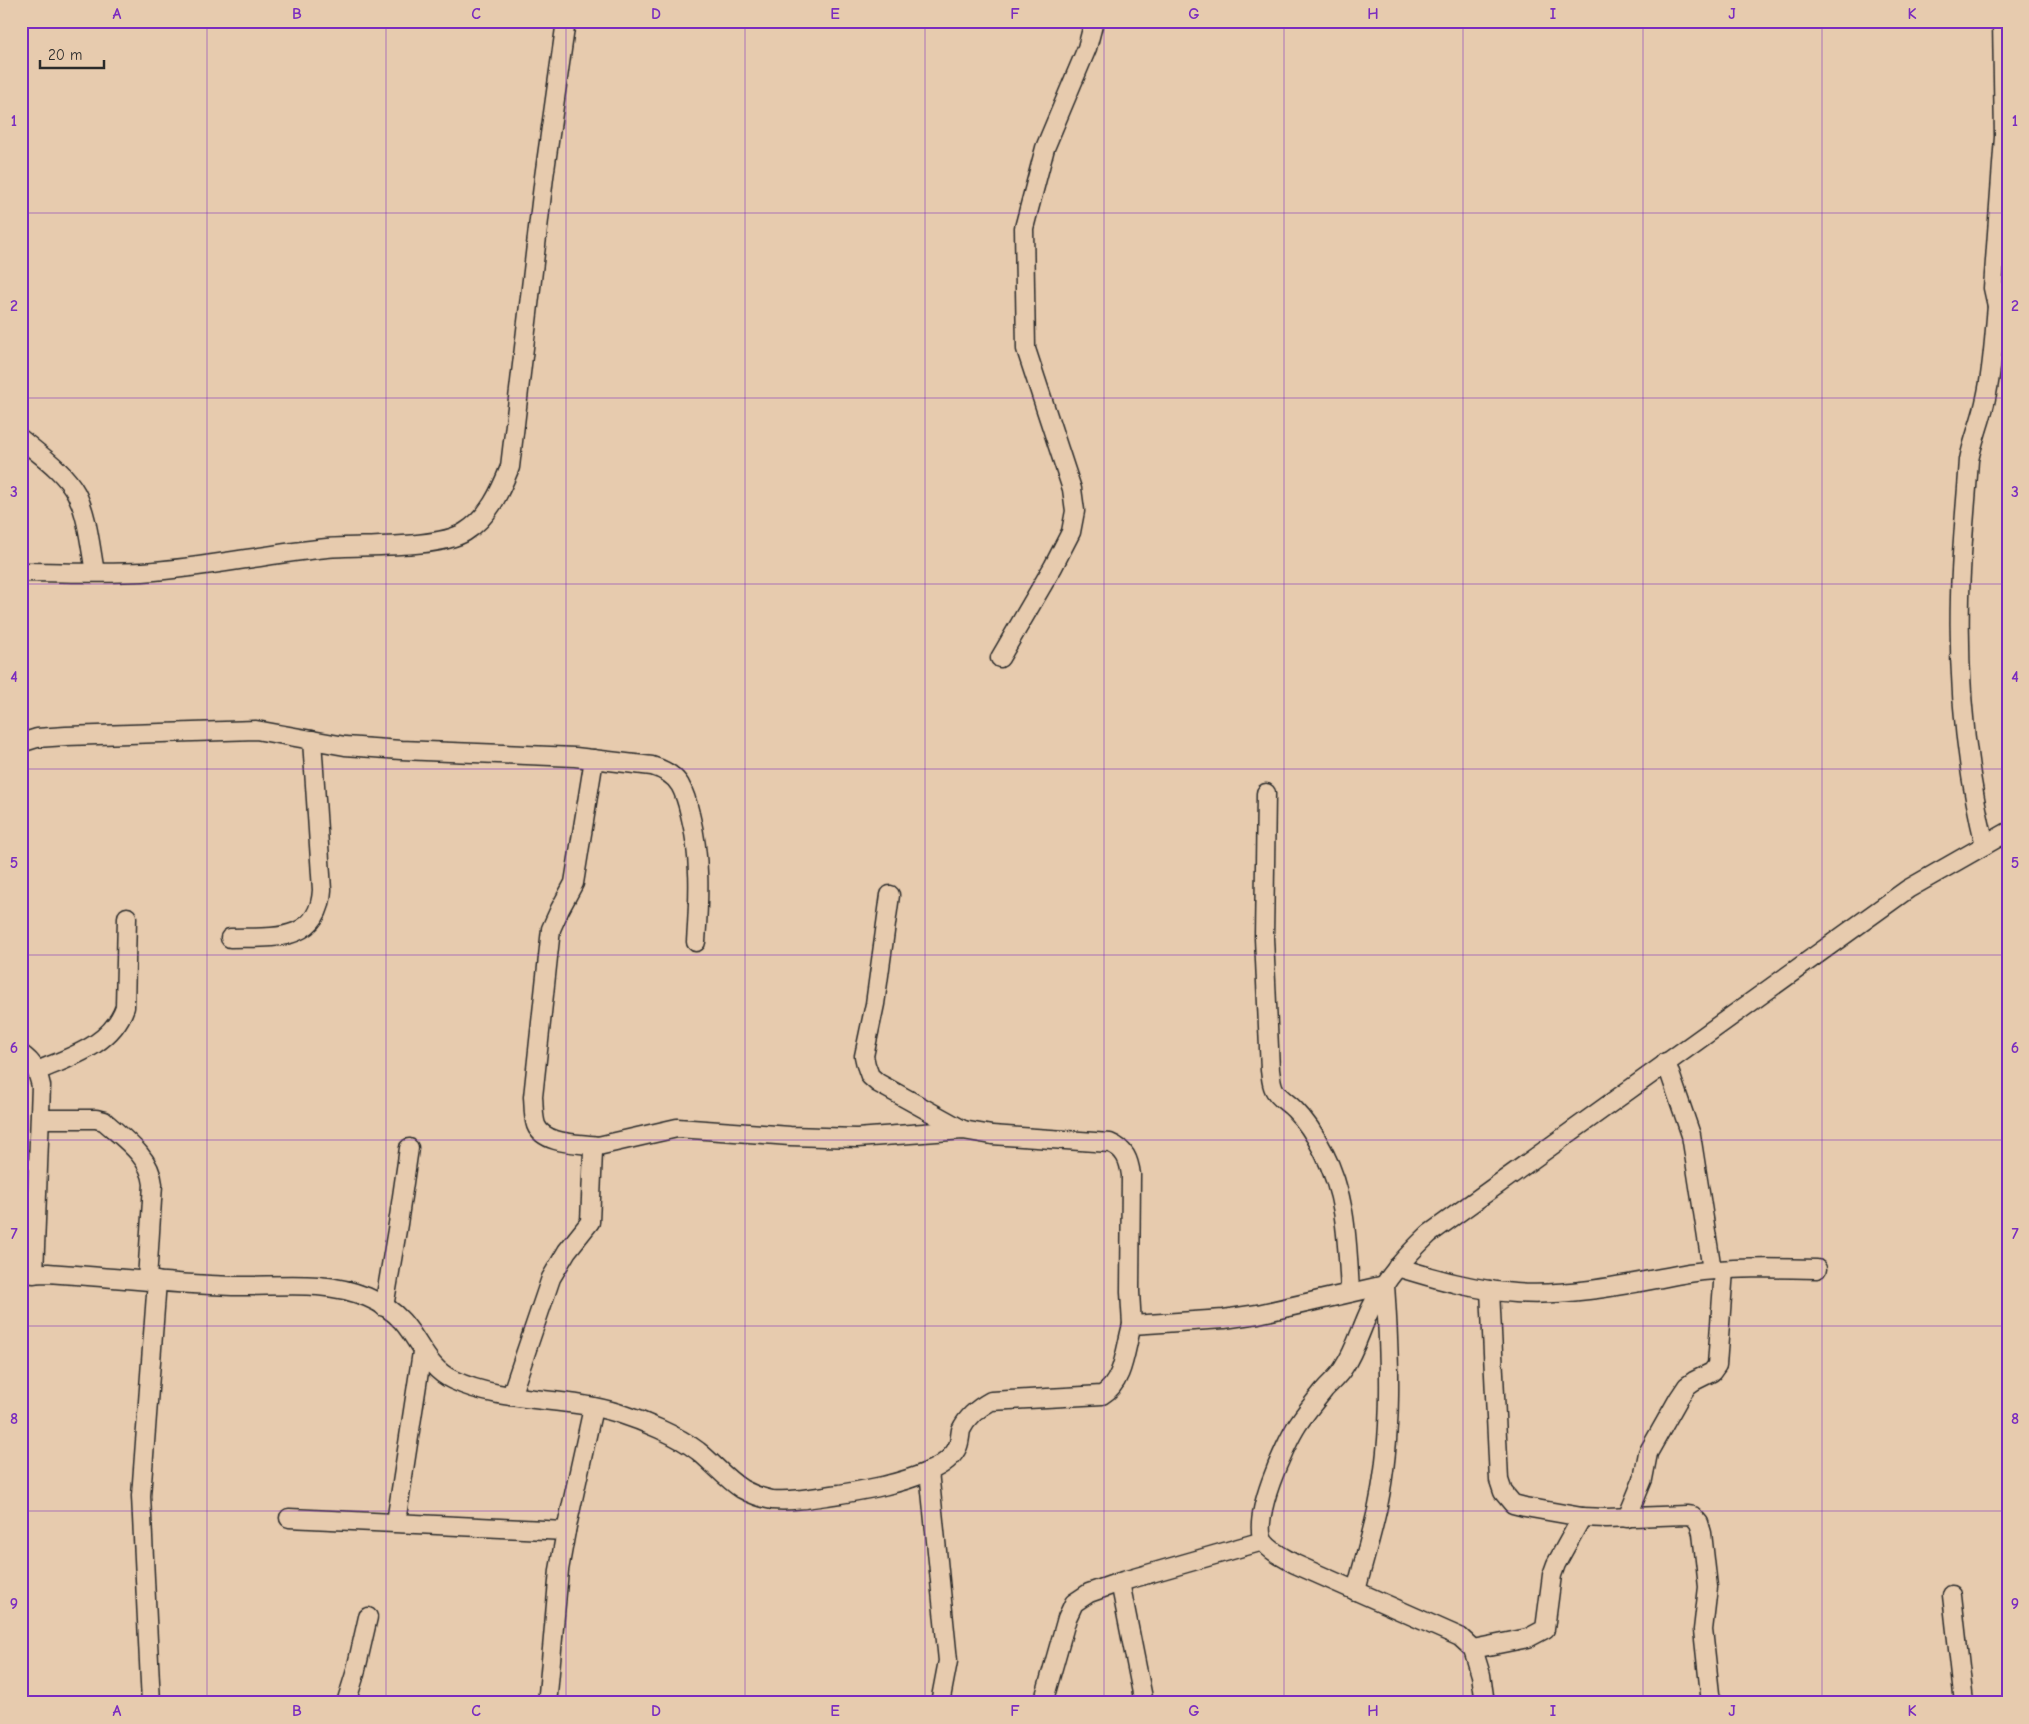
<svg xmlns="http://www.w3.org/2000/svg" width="2029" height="1724" font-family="'Comic Neue',sans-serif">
<rect width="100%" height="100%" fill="#e7cbae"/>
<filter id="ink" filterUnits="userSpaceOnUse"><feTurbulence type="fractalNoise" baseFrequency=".02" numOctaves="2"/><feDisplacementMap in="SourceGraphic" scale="10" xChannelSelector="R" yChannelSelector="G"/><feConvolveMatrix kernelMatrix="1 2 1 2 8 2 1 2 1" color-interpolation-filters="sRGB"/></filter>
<g filter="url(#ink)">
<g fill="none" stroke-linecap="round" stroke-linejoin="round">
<!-- street casing -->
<g stroke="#2b2b2b" stroke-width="21">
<g id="street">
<path d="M2002,21L2004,137L1993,288L1997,306L2007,309"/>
<path d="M21,439C40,455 64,471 76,493C88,516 90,546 95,572"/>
<path d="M21,572C61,572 103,574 143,572C205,568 265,554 327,548C362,545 438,549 465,532C489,517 500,492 510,467L544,177L566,21"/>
<path d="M1000,658L1053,567L1071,532L1075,511L1072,489L1026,349L1024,228L1045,148L1087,48L1094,21"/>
<path d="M21,743L37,738L66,736L256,730L345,746L401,750L575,757L652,766C662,769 674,775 680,785C685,794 688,805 690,814C701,857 699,898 696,942"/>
<path d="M594,759L574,883L560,909L551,929L533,1097C534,1106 533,1116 536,1125C544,1145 580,1143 598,1146"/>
<path d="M1266,793L1264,938L1270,1070C1271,1076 1271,1083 1274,1089C1278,1098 1289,1103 1295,1110C1306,1121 1316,1137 1323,1151C1347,1197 1347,1242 1350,1292"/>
<path d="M1985,845C1965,764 1958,679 1960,597C1961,551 1966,506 1969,460C1973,439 1982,419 1986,398C1993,367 1994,337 1997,306"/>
<path d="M890,895L875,1004L864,1056L866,1065L870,1076L878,1083L963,1130"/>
<path d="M230,938C270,937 319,944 322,890L312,740"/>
<path d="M21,1054C34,1063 38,1072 41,1086L34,1274"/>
<path d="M1666,1062L1691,1135L1712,1270"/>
<path d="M37,1071C70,1057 112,1045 125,1007L127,917"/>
<path d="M41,1119H96L104,1121C124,1139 150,1156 153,1184L147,1280"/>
<path d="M1397,1267C1436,1279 1474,1290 1515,1293C1573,1297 1632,1283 1688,1273C1730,1267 1774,1268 1817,1269"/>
<path d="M21,1274L48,1273C109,1277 170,1284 232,1286C277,1287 324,1279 367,1297C379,1302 393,1311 402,1321C420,1341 427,1368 453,1380C504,1404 565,1396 618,1413C643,1421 677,1435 698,1451C713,1463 726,1479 742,1489C751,1494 762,1498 772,1500C794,1502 818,1497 840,1494C870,1489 899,1484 927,1472C939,1467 953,1458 958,1446C960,1441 960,1435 961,1430C967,1417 978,1408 991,1401L1102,1395C1124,1382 1125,1349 1132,1325L1224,1319L1258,1314L1385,1285C1390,1358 1393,1433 1378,1506C1372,1534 1363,1563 1356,1591"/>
<path d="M1490,1290L1499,1480L1503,1492L1513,1504L1525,1507L1582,1517L1606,1518L1686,1515L1693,1516L1699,1523L1702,1533L1708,1587L1703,1630L1711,1703"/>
<path d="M384,1307L398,1224L409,1148"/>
<path d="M511,1396L551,1278L567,1251L590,1222L593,1151L598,1146L677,1128L790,1136L857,1138L963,1130L992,1135L1110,1143C1125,1149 1129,1160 1131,1175L1130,1292L1132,1325"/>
<path d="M929,1471L948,1661L940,1703"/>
<path d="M289,1518L566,1531"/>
<path d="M1627,1518L1643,1479L1648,1453L1679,1398L1687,1386L1694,1381L1712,1372L1717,1365L1724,1270"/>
<path d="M396,1522L422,1352"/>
<path d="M1120,1582L1144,1703"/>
<path d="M1952,1595L1964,1703"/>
<path d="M1473,1649L1528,1638L1545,1629L1552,1575L1556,1564L1582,1517"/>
<path d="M151,1703L141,1496L157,1281"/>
<path d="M346,1703L355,1674L368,1617"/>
<path d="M546,1703L548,1694L559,1570L566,1531L593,1408"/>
<path d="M1043,1703L1067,1618L1074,1603L1089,1593L1120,1582L1263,1541"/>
<path d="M1485,1703L1481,1675L1473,1649L1460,1637L1295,1564C1285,1558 1271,1552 1264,1542C1250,1520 1285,1444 1298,1424C1306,1412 1315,1401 1324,1390C1330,1383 1339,1376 1344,1367C1356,1349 1361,1328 1371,1308C1385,1279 1406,1256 1429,1234L1908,889L2008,832"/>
</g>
</g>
<!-- street -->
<use href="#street" stroke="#e7cbae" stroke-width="18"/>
</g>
</g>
<!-- grid -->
<path fill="none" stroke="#7b2cbf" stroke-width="1" stroke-opacity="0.55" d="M207,21V1703M386,21V1703M566,21V1703M745,21V1703M925,21V1703M1104,21V1703M1284,21V1703M1463,21V1703M1643,21V1703M1822,21V1703M21,213H2008M21,398H2008M21,584H2008M21,769H2008M21,955H2008M21,1140H2008M21,1326H2008M21,1511H2008"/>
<!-- margin -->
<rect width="2029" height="1724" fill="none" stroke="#e7cbae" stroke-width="55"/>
<!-- scale -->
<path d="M40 60v8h64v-8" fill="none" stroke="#2b2b2b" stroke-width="2.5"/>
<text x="48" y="60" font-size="15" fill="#2b2b2b" stroke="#e7cbae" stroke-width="4" paint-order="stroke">20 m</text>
<rect x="28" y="28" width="1974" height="1668" fill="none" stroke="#7b2cbf" stroke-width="2"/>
<g font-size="16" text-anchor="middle" font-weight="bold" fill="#7b2cbf">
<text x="117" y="19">A</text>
<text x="297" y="19">B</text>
<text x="476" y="19">C</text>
<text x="656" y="19">D</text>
<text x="835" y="19">E</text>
<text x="1015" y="19">F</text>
<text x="1194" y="19">G</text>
<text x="1373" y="19">H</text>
<text x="1553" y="19">I</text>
<text x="1732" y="19">J</text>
<text x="1912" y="19">K</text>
<text x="14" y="126">1</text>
<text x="2015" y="126">1</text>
<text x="14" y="311">2</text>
<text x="2015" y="311">2</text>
<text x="14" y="497">3</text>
<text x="2015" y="497">3</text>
<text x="14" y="682">4</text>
<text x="2015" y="682">4</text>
<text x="14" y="868">5</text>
<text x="2015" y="868">5</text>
<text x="14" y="1053">6</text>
<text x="2015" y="1053">6</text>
<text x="14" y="1239">7</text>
<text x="2015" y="1239">7</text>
<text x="14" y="1424">8</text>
<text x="2015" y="1424">8</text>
<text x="14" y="1609">9</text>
<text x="2015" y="1609">9</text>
<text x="117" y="1716">A</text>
<text x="297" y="1716">B</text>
<text x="476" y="1716">C</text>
<text x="656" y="1716">D</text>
<text x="835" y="1716">E</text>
<text x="1015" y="1716">F</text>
<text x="1194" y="1716">G</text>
<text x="1373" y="1716">H</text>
<text x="1553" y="1716">I</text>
<text x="1732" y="1716">J</text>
<text x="1912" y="1716">K</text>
</g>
</svg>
